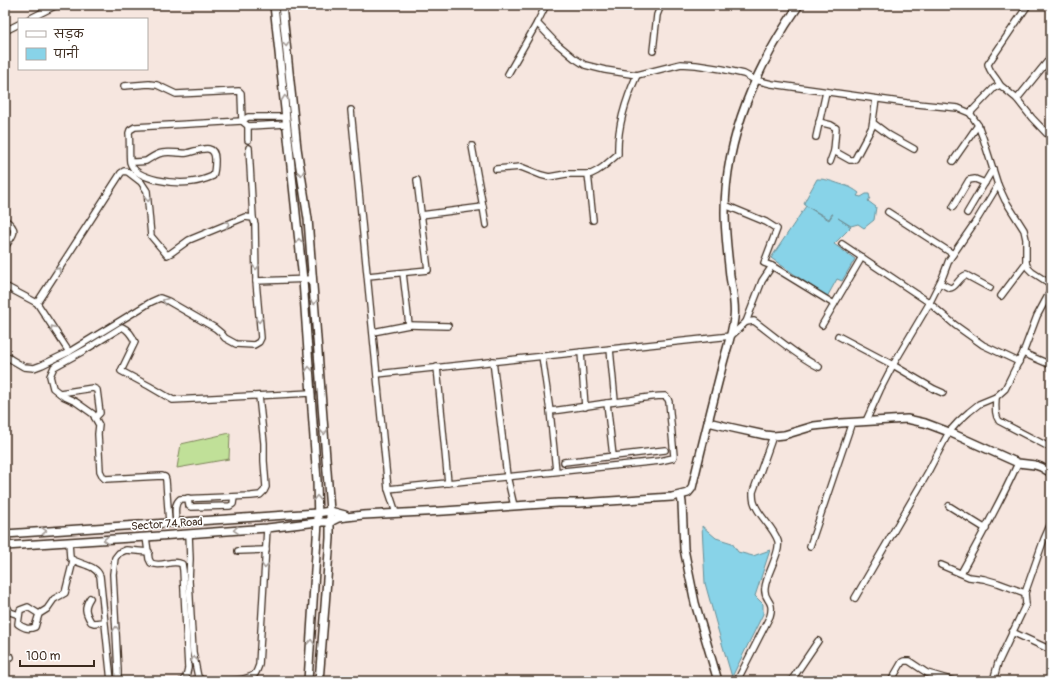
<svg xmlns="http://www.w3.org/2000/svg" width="1056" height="686" font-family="Pangolin,'Playpen Sans Deva',sans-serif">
<rect width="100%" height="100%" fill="#f6e6df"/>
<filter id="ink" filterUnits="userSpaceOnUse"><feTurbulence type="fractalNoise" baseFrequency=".025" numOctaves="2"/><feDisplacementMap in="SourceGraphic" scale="8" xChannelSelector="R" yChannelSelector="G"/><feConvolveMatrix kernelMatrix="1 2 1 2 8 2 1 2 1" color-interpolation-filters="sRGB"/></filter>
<g filter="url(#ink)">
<!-- green -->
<path fill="#c0e098" stroke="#7e855b" d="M230,433L229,459L177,468L181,444Z"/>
<!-- water -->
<g fill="#88d3e8" stroke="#698f97">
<path d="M817,179C825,179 827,180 834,182C844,186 849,185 859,193L857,196L861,197L866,194H869L870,198L868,201L876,207L874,220L864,228L858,224L851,226L838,218L851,227L834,244L855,259L842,281L837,279L827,297L771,258L806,206L829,220L833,214H832L829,219L805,205L804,203L807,197Z"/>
<path d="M702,526L716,538L732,543L738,552L753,556L770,550L755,596L763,604V614L732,677L718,630L705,583Z"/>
</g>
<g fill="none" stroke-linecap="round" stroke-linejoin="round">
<!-- street casing -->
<g stroke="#3b2a1e" stroke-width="8">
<g id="street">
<path d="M29,19L57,5"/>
<path d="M537,23L555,42L574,58L585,65L605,70L637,75L681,64L696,65L722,69L744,74L755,80L772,84L907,103L958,108L970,113L978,125L983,138L998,185L1005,200L1024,230L1026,239V263L1028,268L1032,272L1049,283L1051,285"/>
<path d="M5,31L19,24"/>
<path d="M653,51L657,15L661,5"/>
<path d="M508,74L537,23L546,5"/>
<path d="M1000,85C997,78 989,72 988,64L1028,5"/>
<path d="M124,86L149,84L157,85L176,94L239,91L241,93L242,121"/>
<path d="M1017,99L1051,57"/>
<path d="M351,110L388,489L396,513"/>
<path d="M970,113L994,88L1000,85L1017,99L1032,118L1051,138"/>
<path d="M242,121L248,126L287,124"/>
<path d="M819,122L831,125L836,128L834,151L830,162"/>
<path d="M873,123L889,135L914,149"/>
<path d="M816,137L826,92"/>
<path d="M248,140V126"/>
<path d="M472,146L483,207L486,225"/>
<path d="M249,148L253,218"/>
<path d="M834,151L850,160H853L855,159L872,127L876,99"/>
<path d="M953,161L978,125"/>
<path d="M130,162C136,162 141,162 146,161C151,158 156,154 162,153C171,151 179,154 187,153C198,151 216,141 215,161C215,166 215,170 213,176C206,179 200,181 192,182C176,184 135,181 130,162C129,155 130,141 129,133L130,130L135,127L242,121L248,117H286"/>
<path d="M496,169L521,167L541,175L549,177L566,174H591L597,171L603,167L618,154C617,127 626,99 637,75"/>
<path d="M588,174L593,220"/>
<path d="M725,205L766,222L777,229L764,263L772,266"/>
<path d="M953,207L969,180L975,179L985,183"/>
<path d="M888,212L953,254"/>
<path d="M967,213L993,169"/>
<path d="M421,215L483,207"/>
<path d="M5,220C20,230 13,235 5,247"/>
<path d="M842,244L927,301L955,325L983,345L1019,362"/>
<path d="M368,276L428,270L417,180"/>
<path d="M256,281L312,279"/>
<path d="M940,283C942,284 947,287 950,288C956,288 959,277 966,275L990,288"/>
<path d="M5,286L37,303L69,352"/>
<path d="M1001,296L1026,263"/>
<path d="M746,322L762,281L772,266L834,304"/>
<path d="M409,325L448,326"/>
<path d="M822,325L862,257"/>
<path d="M373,332L409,325L403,273"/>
<path d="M838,336L893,365L934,389L943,393"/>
<path d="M610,349L615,401"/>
<path d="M581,352L585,407"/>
<path d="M1023,353L1051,365"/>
<path d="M5,355L12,360L24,367L34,368L42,365L69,352L151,302L160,298L168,301L215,328L221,333L225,338L236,344L254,345L259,342L261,338L256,281L255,224L253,218L245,217L189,240L171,253L167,255L151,236L147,191L141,182L128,172L124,171L121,173L37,303"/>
<path d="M542,356L550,411L556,471"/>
<path d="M493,361L507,476L514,506"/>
<path d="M437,367L448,483"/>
<path d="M377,374L731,336L746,322L754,321C776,337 795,355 819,367"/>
<path d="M60,393L93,388L97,390L100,413L95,418"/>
<path d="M996,397C996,405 994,414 999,421L1049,447"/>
<path d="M607,403L613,456"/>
<path d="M866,421L880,390L893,365L929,304L943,276L949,260L978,218L998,185"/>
<path d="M564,462L665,450"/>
<path d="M388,489L660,461L673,458L674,456L669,402L668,399L665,396C654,396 642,398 631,400C603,403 577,408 550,411"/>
<path d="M188,498L189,506L191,507L230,506L233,504L234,497"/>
<path d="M949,506L986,529"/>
<path d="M169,523L166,480L165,477L162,476L105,479L103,477L100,471L98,434L99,425L93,414L76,402L63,396L53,388L50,376L54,367L85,350L122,327C129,330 132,335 135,342L121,371L149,386L173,400L311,393"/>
<path d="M176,523C176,515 173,505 180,499L251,496L260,495L264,491L266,487L264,461V443L259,396"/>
<path d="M189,534L190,559L189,581L193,652L198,677L202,680C216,681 244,683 255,674C257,671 258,668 259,665L267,528"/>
<path d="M146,537L149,559L151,563C161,568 172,559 182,564L183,570L188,668L186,677L182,681"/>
<path d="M69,542L70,558C79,565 95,564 100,576L111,681"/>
<path d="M810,546L852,422"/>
<path d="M238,551L266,550"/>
<path d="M941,565L969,577L984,579L998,583L1025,593"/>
<path d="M961,573C981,537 1001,501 1018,463"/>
<path d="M90,598C84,607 85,612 91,622L94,623L104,622"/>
<path d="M855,598L927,474L949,432L958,422L969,412L979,404L996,397L1005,389L1023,353L1037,316L1051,290"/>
<path d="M5,603L10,612L19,615"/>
<path d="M39,614L35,627C28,630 24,628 18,624L20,610L28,607L39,614L47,609L54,599L65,593L73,561"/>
<path d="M1012,632L1051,650"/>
<path d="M5,658L11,657"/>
<path d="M120,681L118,678V671L113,574L115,558L119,553L126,550L149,552"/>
<path d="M737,681L770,616C775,599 763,601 765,588C766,574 781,553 778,541C773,526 758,516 754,502C753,499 753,495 753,492L773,436"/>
<path d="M791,681L818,641"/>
<path d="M891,681L902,662L904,661H909L927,673L954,681"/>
<path d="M993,681L998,663L1026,604L1025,593L1044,539L1051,523"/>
</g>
</g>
<!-- secondary casing -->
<g stroke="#3b2a1e" stroke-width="10">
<g id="secondary">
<path d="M274,5L303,280L317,481L318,522L308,681"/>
<path d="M282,5L297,148L308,219L330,511V538L325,606L319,681"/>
<path d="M708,422L733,428L765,435L773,436L784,435L814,426L841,423L907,419L925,423L949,432L1018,463L1035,465L1041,467L1051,473"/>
<path d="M681,496L682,503L684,549L695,603L718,681"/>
<path d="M5,534L317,513L330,511L345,515"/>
<path d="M5,546L146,537L267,528L318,522H330L338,518L363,515L444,511L558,503H579L672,497L688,493L692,488C701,449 711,410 721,371C725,353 732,336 734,318C736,304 732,290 730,276C728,255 725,234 725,212C725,137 757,65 799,5"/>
</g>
</g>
<!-- street -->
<use href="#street" stroke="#fff" stroke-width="5.5"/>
<!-- secondary -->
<use href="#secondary" stroke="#fff" stroke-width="7"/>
</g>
<!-- one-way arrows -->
<defs><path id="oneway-chevron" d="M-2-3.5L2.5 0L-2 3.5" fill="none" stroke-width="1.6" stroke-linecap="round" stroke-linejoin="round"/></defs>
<g stroke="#a79f9a">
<use href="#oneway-chevron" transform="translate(286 44) rotate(84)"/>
<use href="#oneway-chevron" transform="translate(285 98) rotate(-95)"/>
<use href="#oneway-chevron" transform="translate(301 173) rotate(81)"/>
<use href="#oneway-chevron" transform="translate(148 199) rotate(86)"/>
<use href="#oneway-chevron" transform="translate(227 224) rotate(-22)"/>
<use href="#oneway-chevron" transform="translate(299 241) rotate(-96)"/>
<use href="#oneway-chevron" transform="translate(256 267) rotate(88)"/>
<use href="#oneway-chevron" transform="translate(58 270) rotate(-57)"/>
<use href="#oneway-chevron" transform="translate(165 301) rotate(-159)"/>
<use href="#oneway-chevron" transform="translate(314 302) rotate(85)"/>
<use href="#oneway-chevron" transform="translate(259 320) rotate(86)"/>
<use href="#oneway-chevron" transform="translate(53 328) rotate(-124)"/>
<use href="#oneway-chevron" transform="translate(309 369) rotate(-94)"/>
<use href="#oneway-chevron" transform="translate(324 432) rotate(86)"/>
<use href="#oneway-chevron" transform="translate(317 498) rotate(-91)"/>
<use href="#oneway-chevron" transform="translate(236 530) rotate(175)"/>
<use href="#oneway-chevron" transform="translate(44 531) rotate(-4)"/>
<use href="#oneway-chevron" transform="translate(106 540) rotate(176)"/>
<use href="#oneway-chevron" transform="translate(265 566) rotate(93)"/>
<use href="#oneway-chevron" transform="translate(116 629) rotate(-93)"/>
<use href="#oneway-chevron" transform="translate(311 642) rotate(-87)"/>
<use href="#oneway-chevron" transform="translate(194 659) rotate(-100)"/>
</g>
</g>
<g text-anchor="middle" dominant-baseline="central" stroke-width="3" stroke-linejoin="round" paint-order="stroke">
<!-- street labels -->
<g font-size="11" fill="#3b2a1e" stroke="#fff">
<text transform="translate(167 524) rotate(-4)">Sector 74 Road</text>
</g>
</g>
<!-- margin -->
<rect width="1056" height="686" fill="none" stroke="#fff" stroke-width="20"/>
<rect x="10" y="10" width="1036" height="666" fill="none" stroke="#3b2a1e" stroke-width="1.5" filter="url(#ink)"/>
<!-- legend -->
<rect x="18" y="18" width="130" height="52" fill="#ffffff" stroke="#b1aaa5"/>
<rect x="26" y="31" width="20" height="6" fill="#ffffff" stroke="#b1aaa5"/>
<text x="54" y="38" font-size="12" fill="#3b2a1e">सड़क</text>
<rect x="26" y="48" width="20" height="12" fill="#88d3e8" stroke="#b1aaa5"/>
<text x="54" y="58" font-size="12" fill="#3b2a1e">पानी</text>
<!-- scale -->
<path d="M20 660v6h74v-6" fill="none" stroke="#3b2a1e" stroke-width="2"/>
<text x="26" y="660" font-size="12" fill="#3b2a1e" stroke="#ffffff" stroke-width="3" paint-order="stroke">100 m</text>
</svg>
